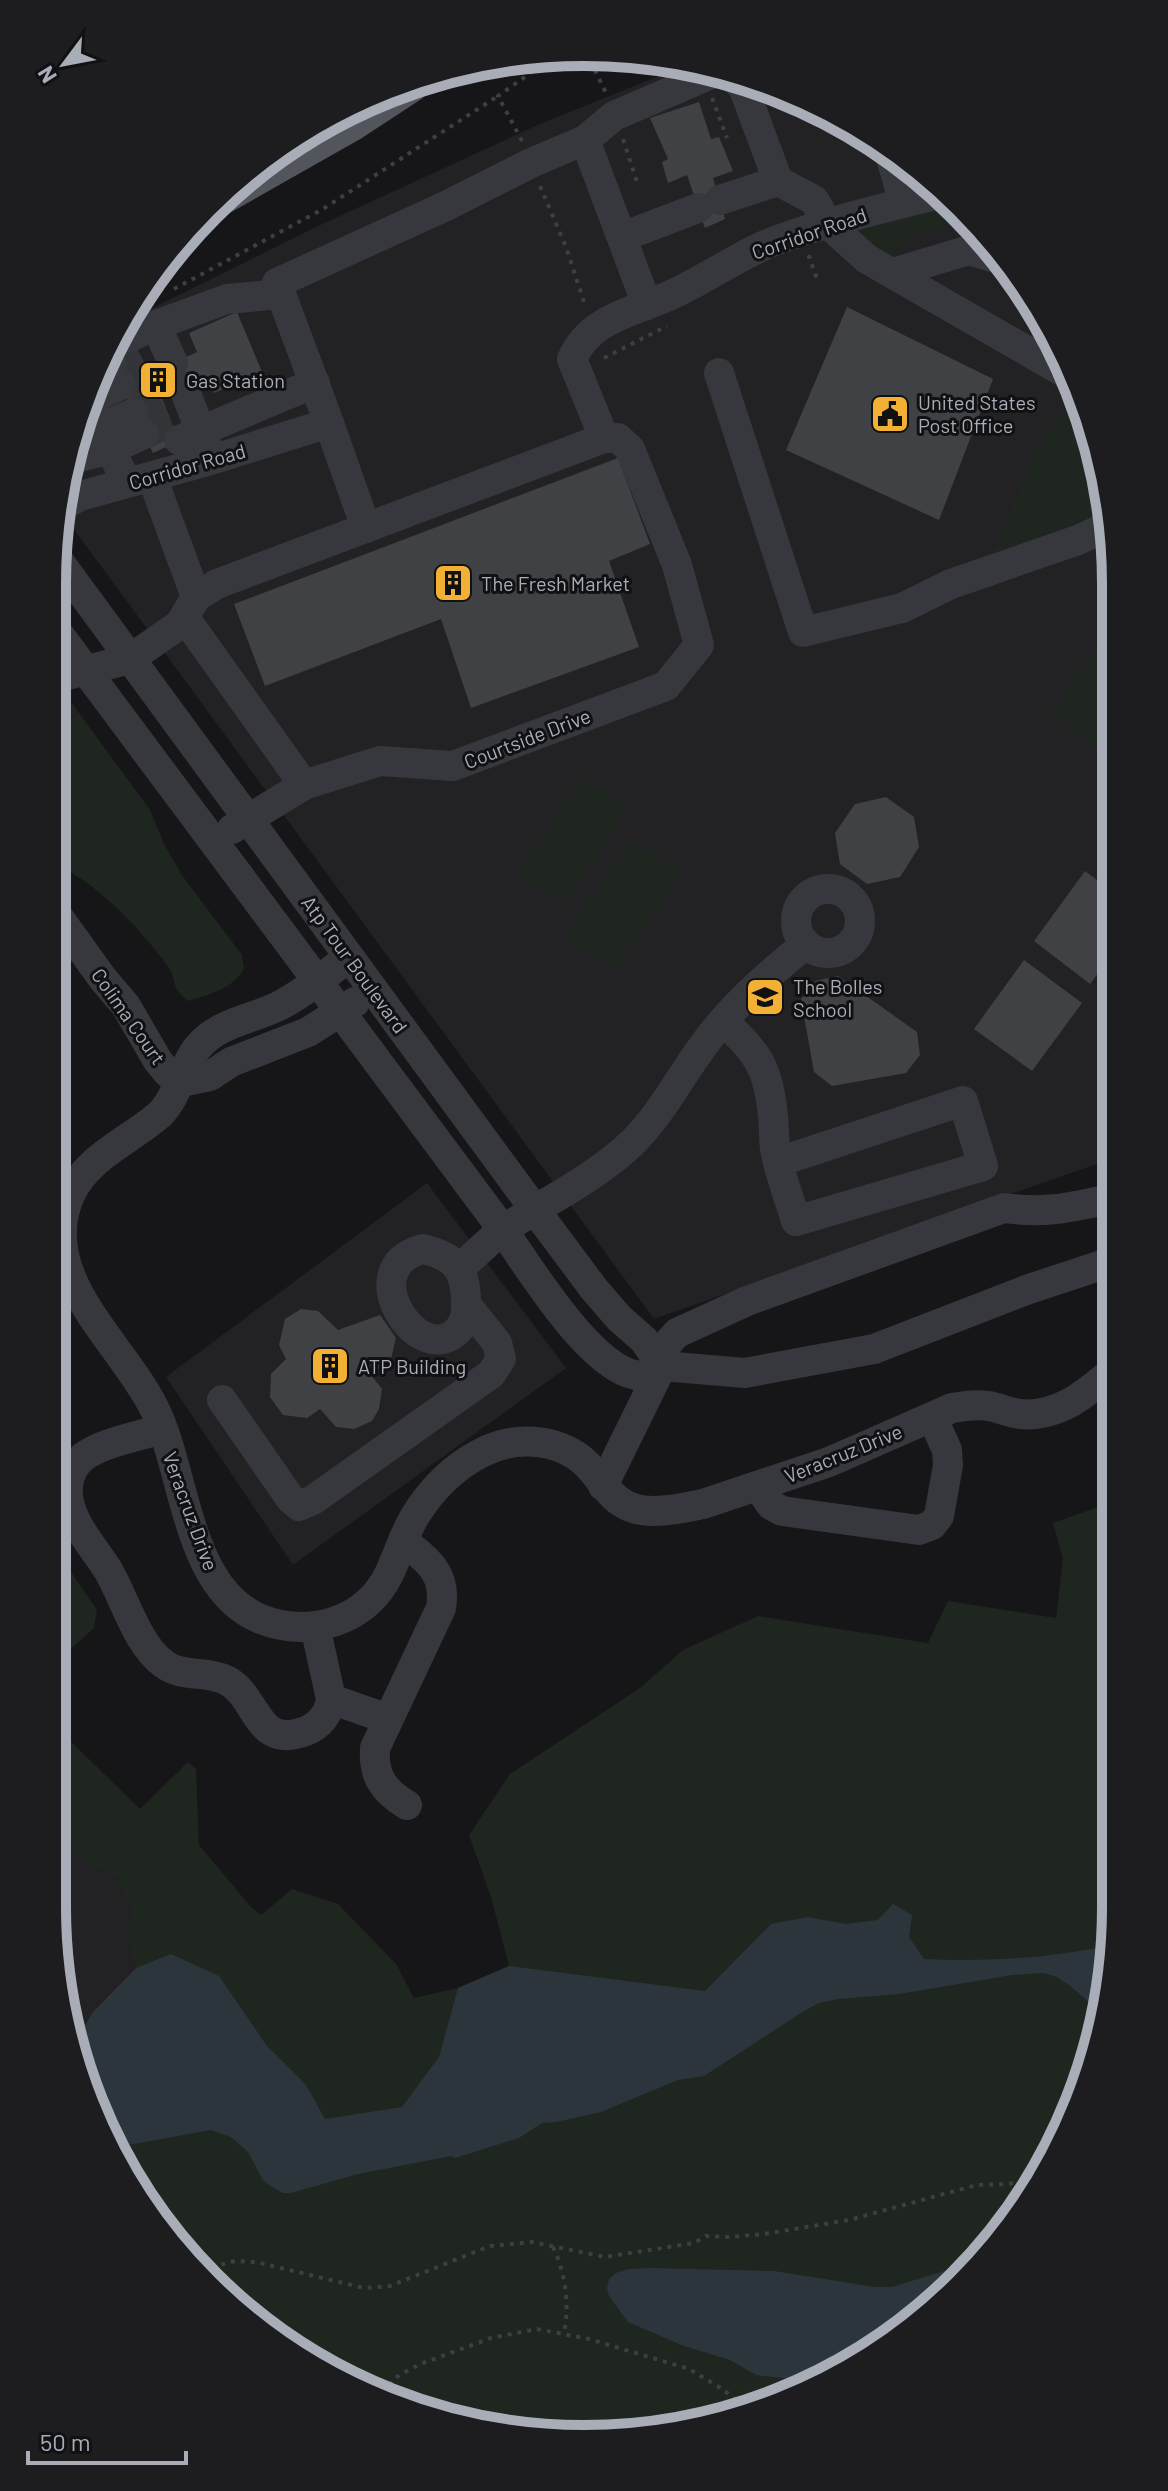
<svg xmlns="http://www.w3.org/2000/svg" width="1168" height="2491" font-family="Barlow,sans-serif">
<rect width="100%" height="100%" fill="#161618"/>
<!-- built -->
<g fill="#222225">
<path d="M691,63L787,92L907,162L1006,260L1075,380L1111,514L1114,1158L654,1319L59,509L62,480L92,381L124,322L318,226L540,124Z"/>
<path d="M52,675L79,713L52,722Z"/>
<path d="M427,1183L566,1368L293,1565L166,1377Z"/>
<path d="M52,1825L91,1865L117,1878L132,1909L125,1937L136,1968L92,2013L75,2043L52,1907Z"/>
</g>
<!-- green -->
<g fill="#1e261f">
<path d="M951,205L981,235H977L964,219C936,228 906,231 890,258L858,242L861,230Z"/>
<path d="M1082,406L1111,514L988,561L1038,447L1059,416Z"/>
<path d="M1112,630V757L1111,758L1050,712Z"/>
<path d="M79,713L150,810L164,844L181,874L242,955L244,969C231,990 210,994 188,1001C168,985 179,981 167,965C137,925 98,884 52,862V722Z"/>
<path d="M583,777L628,808L563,903L519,873Z"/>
<path d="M632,840L681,875L614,969L565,935Z"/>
<path d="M57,1359L65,1372L52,1403V1360Z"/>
<path d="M1115,1501L1116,1907L1106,2010L1076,2110L984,2258L850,2368L687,2429L584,2439L481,2429L318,2368L184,2257L123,2173L80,2078L75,2043L92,2013L136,1968L125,1937L132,1909L117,1878L91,1865L52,1825V1723L140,1809L188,1762L196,1769L199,1845L251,1907L261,1915L292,1889L338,1904L396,1964L414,1998L458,1988L509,1966L491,1897L469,1835L510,1774L640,1688L683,1650L758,1616L928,1643L948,1601L1056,1618L1063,1559L1053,1523Z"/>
<path d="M71,1572L97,1610L94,1628L52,1666V1624L58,1579Z"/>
</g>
<!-- water -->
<g fill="#2c353c">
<path d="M893,1904L912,1915L909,1937L924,1959C987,1962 1051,1958 1112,1945L1104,2015L1070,1986L1057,1977L1044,1973L1012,1975L899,1994L838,1999L819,2003L804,2011L704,2076L678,2080L601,2112L556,2122L542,2123L519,2138L455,2158L451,2156L358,2174L291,2193H283L272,2187L263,2180L248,2152L231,2137L211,2130L112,2148L80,2078L75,2043L92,2013L136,1968L171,1954L219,1976L267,2046L306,2085L325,2119L402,2107L439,2057L458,1988L509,1966L705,1991L771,1924L808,1917L845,1924L878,1920Z"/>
<path d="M650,2268L774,2271L875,2287H892L947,2270L956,2276L957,2280L850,2368L821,2379H792L756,2375L730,2360L684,2346L628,2322L609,2296L607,2288L609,2279L616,2273L628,2269Z"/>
</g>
<!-- building -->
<g fill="#404145">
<path d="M699,102L711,139L719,137L733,171L713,178L725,219L705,228L687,175L668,183L662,162L668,159L650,118Z"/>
<path d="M847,307L993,379L939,520L786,450Z"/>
<path d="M237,312L262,372L214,393L207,376L161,396L179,441L153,453L107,353L119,330L126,328L150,374L197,352L189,333Z"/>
<path d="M618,458L650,544L609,561L639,647L471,708L441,619L265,686L234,604Z"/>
<path d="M886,797L914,817L919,847L900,877L867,884L840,864L835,833L855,804Z"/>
<path d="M1085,871L1113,892V953L1090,984L1034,941Z"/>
<path d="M1024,960L1082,1003L1032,1071L974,1029Z"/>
<path d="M838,976L917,1032L920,1055L906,1073L832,1086L814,1072L801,999L815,981Z"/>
<path d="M301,1309L318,1311L338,1330L380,1315L396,1338L391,1359L371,1375L382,1389L379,1409L372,1421L354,1429L336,1427L320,1409L307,1418L283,1415L270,1397L271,1374L286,1359L279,1345L285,1319Z"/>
</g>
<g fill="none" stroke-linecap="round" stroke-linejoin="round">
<!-- minor-tunnel -->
<g stroke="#333438" stroke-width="30" stroke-dasharray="30 15" stroke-linecap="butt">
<path d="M112,365L139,353"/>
<path d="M121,385L149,371"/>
<path d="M134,413L162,399"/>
<path d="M144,434L171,422"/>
</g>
<!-- path -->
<g stroke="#3d3f44" stroke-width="4" stroke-dasharray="4 6" stroke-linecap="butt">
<path d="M586,52L606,93"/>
<path d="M712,98L727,138"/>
<path d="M623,139L638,185"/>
<path d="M522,141L498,96L556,55"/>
<path d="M540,186L566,247L585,305"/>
<path d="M811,256L809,257L817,279"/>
<path d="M174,289L323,209L498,96"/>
<path d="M604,358L667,326"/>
<path d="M553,2247C565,2272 570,2303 564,2333"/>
<path d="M211,2280L212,2272L220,2265L235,2261L256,2262L364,2288L390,2286L490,2246L532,2242L605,2257L694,2243L706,2236L729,2237L764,2234L849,2220L977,2185L1009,2184L1034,2178"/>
<path d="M384,2393L393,2379L418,2365L491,2338L537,2329L589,2339L689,2369L721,2388L745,2407"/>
</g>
<!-- minor -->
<g stroke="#37383d" stroke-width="30">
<path d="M733,76L744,89L778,181L814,200L828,224L867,259L1074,378"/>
<path d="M585,140L614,116L711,74H726"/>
<path d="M889,151L904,203"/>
<path d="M720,200L778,181"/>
<path d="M622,237L698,208"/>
<path d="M893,273L969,250L1006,261"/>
<path d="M156,325L173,363"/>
<path d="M130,337L156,325L227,299L281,294"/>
<path d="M97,372L112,365"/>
<path d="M719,373L803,632L902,608L951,584L1078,540L1111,525"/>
<path d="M183,386L207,447"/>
<path d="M87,397L126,482"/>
<path d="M89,400L121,385"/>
<path d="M329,423L277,283L446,206L531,163L585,140L647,305"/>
<path d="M101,427L134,413"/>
<path d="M179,440L315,383"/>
<path d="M68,460L111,449L144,434"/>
<path d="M152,477L196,597"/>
<path d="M60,507L80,496L211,460L329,423L366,528"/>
<path d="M55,556L535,1210L594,1289L619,1318L644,1340L662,1366"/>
<path d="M185,618L304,785"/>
<path d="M52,625L503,1230C527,1264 599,1384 646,1375C651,1375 658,1369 662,1366"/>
<path d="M52,679L130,659L180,624L196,597L217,584L604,438L572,359C590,318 633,312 671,295C707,279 738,255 775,241C828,221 884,208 940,194"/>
<path d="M232,829L304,785L380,761L453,766L666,686L699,645L677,565L630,449L618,438H604"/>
<circle cx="828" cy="921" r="32"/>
<path d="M52,908L103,979L126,1006L158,1061L168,1073L181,1082"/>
<path d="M349,957C327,974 304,993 279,1006C252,1019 218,1023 198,1047C182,1066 178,1097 159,1115C129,1141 87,1157 70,1195C34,1277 124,1344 155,1410C189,1480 186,1608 281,1625C325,1633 369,1615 389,1574C398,1555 404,1534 415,1516C431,1490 454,1467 481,1453C517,1434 565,1438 592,1470C605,1485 612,1501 633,1508C654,1515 682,1508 703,1504L829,1462L952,1408C965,1406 976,1404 989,1406C1000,1408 1010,1413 1020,1414C1059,1418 1086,1393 1114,1370"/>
<path d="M723,1021C759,1053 769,1070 773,1117C774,1128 774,1138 775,1149C779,1173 789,1197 796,1221L983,1166L963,1101L778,1162"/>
<path d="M181,1082L210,1076L231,1062L308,1032L355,1002"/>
<path d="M423,1249C453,1256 465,1267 466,1299C467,1311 466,1320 459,1329C421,1373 350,1267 423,1249Z"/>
<path d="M460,1268C475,1255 490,1239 506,1228C548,1200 597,1177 633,1142C667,1108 686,1064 717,1028C743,996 774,970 806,944"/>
<path d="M662,1366L745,1373L874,1349L1029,1289L1114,1261"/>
<path d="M222,1400L290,1498L299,1506L313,1500L491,1374L501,1359L497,1343L466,1304"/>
<path d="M162,1429C140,1436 93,1444 78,1462C69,1473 66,1488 69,1502C74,1527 95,1549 108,1570C125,1599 137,1645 164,1664C182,1678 208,1670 228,1681C259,1699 256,1750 306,1731C320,1725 329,1714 331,1699L315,1626"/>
<path d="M603,1486L662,1366L667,1344L677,1333L747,1301L1004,1208C1048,1214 1071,1207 1114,1198"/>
<path d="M758,1486L771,1505L782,1511L919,1530L932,1525L939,1516L948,1465L947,1450L932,1417"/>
<path d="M403,1541C428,1560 447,1574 441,1608L375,1748C373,1775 383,1791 407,1805"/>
<path d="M331,1699L388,1719"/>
</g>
<!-- major -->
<path stroke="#53555c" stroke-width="38" d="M223,195L350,123L411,83"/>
</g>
<!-- icons -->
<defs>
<g id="building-square" transform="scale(2)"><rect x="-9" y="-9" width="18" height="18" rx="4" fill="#f2b134" stroke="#111113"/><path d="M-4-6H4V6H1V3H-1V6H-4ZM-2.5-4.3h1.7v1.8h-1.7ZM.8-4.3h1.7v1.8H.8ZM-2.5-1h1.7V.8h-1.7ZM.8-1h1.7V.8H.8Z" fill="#111"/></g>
<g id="civic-square" transform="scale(2)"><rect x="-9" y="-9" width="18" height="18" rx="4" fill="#f2b134" stroke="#111113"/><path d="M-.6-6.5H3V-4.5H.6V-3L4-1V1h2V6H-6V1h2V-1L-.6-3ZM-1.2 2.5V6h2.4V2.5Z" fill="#111"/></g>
<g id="school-square" transform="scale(2)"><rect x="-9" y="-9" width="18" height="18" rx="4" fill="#f2b134" stroke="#111113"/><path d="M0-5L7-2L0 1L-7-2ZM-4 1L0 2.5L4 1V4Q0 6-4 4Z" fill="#111"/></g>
</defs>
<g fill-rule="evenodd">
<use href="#building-square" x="158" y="380"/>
<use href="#civic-square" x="890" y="414"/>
<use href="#building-square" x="453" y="583"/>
<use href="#school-square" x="765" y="997"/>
<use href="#building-square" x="330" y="1366"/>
</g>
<g text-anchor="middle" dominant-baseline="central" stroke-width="6" stroke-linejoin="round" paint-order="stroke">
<!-- street labels -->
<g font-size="20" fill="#a8adb8" stroke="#111113">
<text transform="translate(809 233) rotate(-19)">Corridor Road</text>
<text transform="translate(187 466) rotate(-16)">Corridor Road</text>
<text transform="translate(527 738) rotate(-21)">Courtside Drive</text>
<text transform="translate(355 964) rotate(54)">Atp Tour Boulevard</text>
<text transform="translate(129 1016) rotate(55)">Colima Court</text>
<text transform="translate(843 1453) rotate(-22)">Veracruz Drive</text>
<text transform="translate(191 1511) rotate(70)">Veracruz Drive</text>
</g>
<!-- poi labels -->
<g font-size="20" fill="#a8adb8" stroke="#111113" text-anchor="start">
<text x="186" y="380">Gas Station</text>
<text x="918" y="402">United States<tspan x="918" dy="23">Post Office</tspan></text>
<text x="481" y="583">The Fresh Market</text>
<text x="793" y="986">The Bolles<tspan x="793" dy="23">School</tspan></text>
<text x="358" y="1366">ATP Building</text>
</g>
</g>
<!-- crop -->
<path d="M0 0H1168V2491H0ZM584 66H584A518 518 0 0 1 1102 584V1907A518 518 0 0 1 584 2425H584A518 518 0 0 1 66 1907V584A518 518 0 0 1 584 66Z" fill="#1d1d20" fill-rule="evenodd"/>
<path fill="none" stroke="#a8adb8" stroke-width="10" d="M584 66H584A518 518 0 0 1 1102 584V1907A518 518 0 0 1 584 2425H584A518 518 0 0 1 66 1907V584A518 518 0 0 1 584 66Z"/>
<!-- north arrow -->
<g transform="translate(64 64) rotate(238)" stroke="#111113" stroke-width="6" paint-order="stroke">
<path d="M0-6L14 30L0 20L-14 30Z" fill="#a8adb8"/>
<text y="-12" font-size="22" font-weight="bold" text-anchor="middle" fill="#a8adb8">N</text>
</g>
<!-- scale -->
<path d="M28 2451v12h158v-12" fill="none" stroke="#a8adb8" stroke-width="4"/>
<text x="40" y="2451" font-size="24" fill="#a8adb8" stroke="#111113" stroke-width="6" paint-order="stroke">50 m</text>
</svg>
